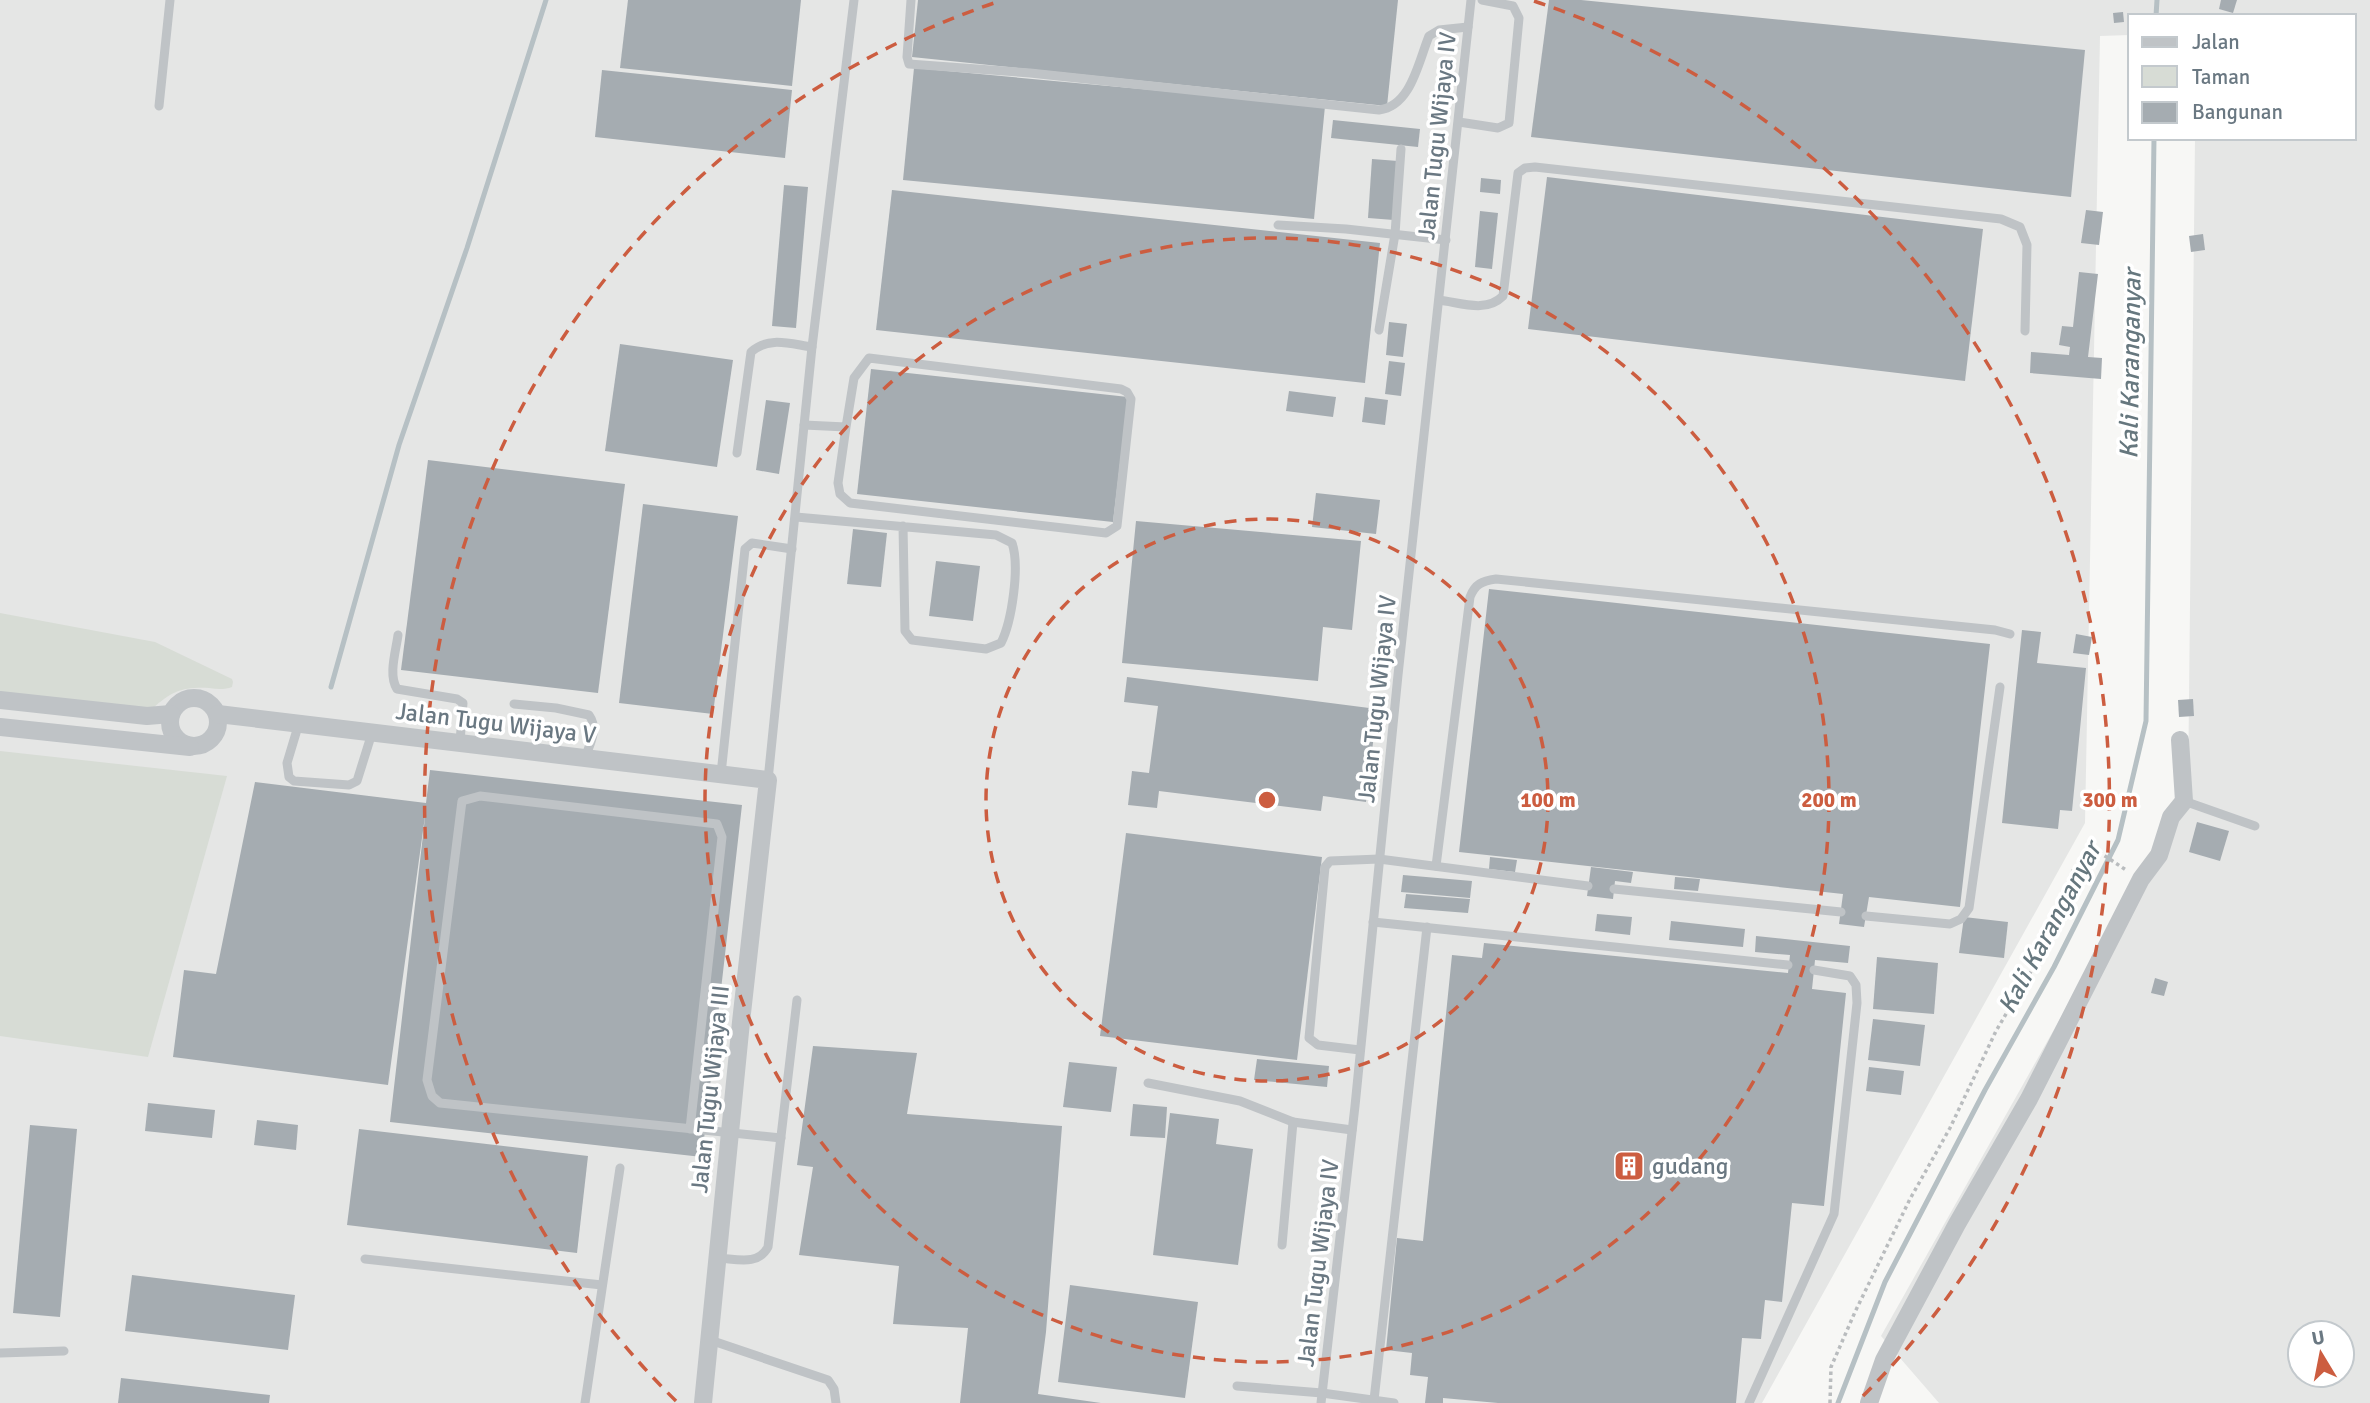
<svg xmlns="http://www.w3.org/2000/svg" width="2370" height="1403" font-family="Signika,sans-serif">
<rect width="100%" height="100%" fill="#f7f7f5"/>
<!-- built -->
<path fill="#e5e6e5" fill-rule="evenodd" d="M0,0H2370V1403H1939L1881,1336L2188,792L2195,138H2354V16H2130V35L2100,36L2085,823L1762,1403H0ZM2300,1333H2342V1375H2300Z"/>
<!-- green -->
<g fill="#d7dcd5">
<path d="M0,613L155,642L232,679L233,682L232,687C224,690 217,689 209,688C182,687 172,691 152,709L0,693Z"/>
<path d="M0,751L227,776L148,1057L0,1036Z"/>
</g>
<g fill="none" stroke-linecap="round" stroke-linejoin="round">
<!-- stream -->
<g stroke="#b6c0c4" stroke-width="5">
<path d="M2156,16L2157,0"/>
<path d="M331,687L399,445L467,248L546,0"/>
<path d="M1838,1403L1885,1282L1985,1090L2054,967L2118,840L2146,721L2154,138"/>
</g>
</g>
<!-- building -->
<g fill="#a5acb1">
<path d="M628,0H801L792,86L620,68Z"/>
<path d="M918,0H1398L1387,106L912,57Z"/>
<path d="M1549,0H1581L2085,50L2071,197L1531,137Z"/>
<path d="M2221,0H2237L2233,13L2219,9Z"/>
<path d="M2123,12L2124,22L2114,23L2113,13Z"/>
<path d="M914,68L1325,106L1314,219L903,180Z"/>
<path d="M602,70L792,90L785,158L595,137Z"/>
<path d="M1333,120L1420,129L1418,147L1331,138Z"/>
<path d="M1372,159L1398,161L1394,220L1368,218Z"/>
<path d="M1547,177L1983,229L1965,381L1528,329Z"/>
<path d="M1481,178L1501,180L1500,194L1480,192Z"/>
<path d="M784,185L808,187L796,328L772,326Z"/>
<path d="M892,190L1380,243L1365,383L876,330Z"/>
<path d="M2086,210L2103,212L2099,245L2081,243Z"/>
<path d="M1480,211L1498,213L1492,269L1475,267Z"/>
<path d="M2203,234L2205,250L2191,252L2189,236Z"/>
<path d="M2079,272L2098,274L2088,357L2102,358L2101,379L2030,373L2031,352L2069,355L2070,347L2059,345L2062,326L2073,327Z"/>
<path d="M1389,322L1407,324L1403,357L1386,355Z"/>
<path d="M620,344L733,360L717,467L605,451Z"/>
<path d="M1389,361L1405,363L1401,396L1385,394Z"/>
<path d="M871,369L1128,397L1113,522L857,494Z"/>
<path d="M1289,391L1336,397L1333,417L1286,411Z"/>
<path d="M1365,397L1388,400L1385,425L1362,422Z"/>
<path d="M766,400L790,403L779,474L756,470Z"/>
<path d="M428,460L625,484L598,693L401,670Z"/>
<path d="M1316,493L1380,500L1376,534L1312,527Z"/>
<path d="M643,504L738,516L713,714L619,703Z"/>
<path d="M1136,521L1361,541L1352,630L1323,627L1318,681L1122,663Z"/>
<path d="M853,529L887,533L881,587L847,584Z"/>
<path d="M936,561L980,566L973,621L929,616Z"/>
<path d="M1489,589L1990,644L1960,907L1869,897L1864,927L1839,924L1843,894L1459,852Z"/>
<path d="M2022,630L2041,632L2037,663L2086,668L2072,811L2060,810L2058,829L2002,823Z"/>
<path d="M2076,634L2092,637L2089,655L2073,653Z"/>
<path d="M1127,677L1377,709L1366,802L1323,796L1321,811L1159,791L1157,808L1128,805L1132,771L1149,773L1158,706L1124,702Z"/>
<path d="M2193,699L2194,716L2179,717L2178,700Z"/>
<path d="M430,770L742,805L702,1157L390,1122L426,809L388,1085L173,1057L184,970L216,974L255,782L426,803Z"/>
<path d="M2197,822L2229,831L2220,861L2189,852Z"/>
<path d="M1126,833L1322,857L1297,1060L1100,1036Z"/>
<path d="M1490,857L1517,860L1515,872L1489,869Z"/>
<path d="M1591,867L1633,872L1631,883L1615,881L1613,899L1587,896Z"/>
<path d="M1403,875L1472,881L1470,898L1401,892Z"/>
<path d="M1675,877L1700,879L1698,891L1674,889Z"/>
<path d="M1406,894L1470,899L1468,913L1404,908Z"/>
<path d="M1597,914L1632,917L1630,935L1595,931Z"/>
<path d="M1964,917L2008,922L2004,958L1959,953Z"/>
<path d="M1671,921L1745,929L1743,947L1669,940Z"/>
<path d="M1756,936L1850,946L1848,963L1815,960L1814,970L1812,989L1846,993L1824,1206L1792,1203L1782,1302L1765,1300L1761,1339L1742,1338L1736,1403H1498L1443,1398V1403H1425L1428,1377L1410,1375L1412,1353L1386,1350L1397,1238L1423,1241L1452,955L1482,958L1484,943L1788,973L1790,955L1755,952Z"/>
<path d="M1877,957L1938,963L1934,1014L1873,1009Z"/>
<path d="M2155,978L2168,982L2164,996L2151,993Z"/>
<path d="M1873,1019L1925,1025L1920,1066L1868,1060Z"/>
<path d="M813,1046L917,1053L907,1114L1062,1126L1046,1332L1038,1394L1101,1403H960L968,1328L893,1324L899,1266L799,1255L813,1167L797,1165Z"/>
<path d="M1257,1059L1329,1066L1327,1087L1254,1080Z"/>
<path d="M1069,1062L1117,1067L1111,1112L1063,1107Z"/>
<path d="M1869,1067L1904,1071L1901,1095L1866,1091Z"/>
<path d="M148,1103L215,1110L212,1138L145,1131Z"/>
<path d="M1133,1104L1167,1107L1165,1138L1130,1136Z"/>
<path d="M1170,1113L1219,1119L1216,1144L1253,1149L1238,1265L1153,1255Z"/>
<path d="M257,1120L298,1125L296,1150L254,1145Z"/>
<path d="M30,1125L77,1129L60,1317L13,1313Z"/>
<path d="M359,1129L588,1156L577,1253L347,1225Z"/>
<path d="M132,1275L295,1295L288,1350L125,1331Z"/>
<path d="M1070,1285L1198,1302L1185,1398L1058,1382Z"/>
<path d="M121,1378L270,1395L269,1403H118Z"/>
</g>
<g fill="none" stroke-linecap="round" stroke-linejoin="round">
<!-- path -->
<path stroke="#b9bcbe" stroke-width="3.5" stroke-dasharray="3.5 3.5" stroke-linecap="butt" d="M1830,1403L1831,1367L1855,1312L1910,1199L1950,1128L1996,1031L2067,910L2073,869L2099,852L2126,870"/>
<!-- lane -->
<g stroke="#bfc3c6" stroke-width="9">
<path d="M911,0L907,57L909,64L1030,73L1379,110C1411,106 1418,63 1429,36L1439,30L1468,27"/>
<path d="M159,106L170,0"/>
<path d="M1459,122L1498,128L1509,123L1519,18L1513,6L1482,0"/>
<path d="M1278,225L1346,229L1446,240"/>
<path d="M1439,300C1462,303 1486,313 1503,296L1518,173L1525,168L1535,167L2001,219L2020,227L2027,245L2025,331"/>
<path d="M1379,330L1395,234L1401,149"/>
<path d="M804,425L846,427L854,378L869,358L1121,389L1127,392L1131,399L1117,526L1106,533L850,503L840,494L838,483L846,427"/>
<path d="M737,453L751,352C769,336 790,344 812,347"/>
<path d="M796,517L996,535L1012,543C1020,566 1012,621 1001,643L986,649L912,640L905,631L903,526"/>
<path d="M398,635C396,651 388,675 397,689L457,699L463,703L460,742"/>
<path d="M514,704L556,708L589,715C599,729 590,743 585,758"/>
<path d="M299,723L287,763L289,777L294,781L349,785L357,781L372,733"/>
<path d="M721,774L745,549L752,543L792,549"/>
<path d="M768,780L812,347L854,0"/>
<path d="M2184,801L2255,826"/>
<path d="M1436,866L1470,597C1475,584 1482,581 1496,579L1995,630L2010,634"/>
<path d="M1614,889L1841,912"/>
<path d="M1866,916L1950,924L1961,919L1969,908L2000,687"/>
<path d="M1373,922L1788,965"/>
<path d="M1360,1050L1318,1045L1309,1038L1325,867L1330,861L1379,859L1588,886"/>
<path d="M1148,1083L1240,1101L1293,1122"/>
<path d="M690,1129L722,837L717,824L480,796L462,801L427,1080L432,1096L440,1103L781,1138"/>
<path d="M1282,1245L1293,1122L1352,1130"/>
<path d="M718,1258C737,1259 758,1266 768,1247L797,1000"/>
<path d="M365,1259L602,1285"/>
<path d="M710,1340L828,1380L834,1389L836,1403"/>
<path d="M0,1353L64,1351"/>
<path d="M1237,1386L1322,1393L1394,1403"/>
<path d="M1374,1400L1427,927"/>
<path d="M585,1403L620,1168"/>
<path d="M1321,1403L1355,1106L1398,675L1471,0"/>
<path d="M1749,1403L1834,1214L1857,1003L1856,985L1850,976L1814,970"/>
</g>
<!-- street -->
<g stroke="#bfc3c6" stroke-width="18">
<circle cx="194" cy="722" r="24"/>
<path d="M0,700L147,716L171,714"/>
<path d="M218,714L768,780L741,1022L703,1403"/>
<path d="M0,727L190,747"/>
<path d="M1869,1403L1884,1360L1957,1224L2029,1099L2141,879L2159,855L2171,817L2184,801L2180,740"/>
</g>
</g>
<!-- distance rings -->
<g fill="none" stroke="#cc5d40" stroke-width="3.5" stroke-dasharray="12 9">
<circle cx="1267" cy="800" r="281"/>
<circle cx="1267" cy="800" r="562"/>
<path d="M676 1401A843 843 0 0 1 1000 1M1534 1A843 843 0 0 1 1858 1401"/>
</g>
<!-- icons -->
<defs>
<g id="building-square" transform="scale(1.575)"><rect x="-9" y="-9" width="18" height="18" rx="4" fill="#cc5d40" stroke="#fff"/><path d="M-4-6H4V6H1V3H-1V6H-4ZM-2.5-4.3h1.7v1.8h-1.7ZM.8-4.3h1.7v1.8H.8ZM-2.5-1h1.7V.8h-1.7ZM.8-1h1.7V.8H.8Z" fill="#fff"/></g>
</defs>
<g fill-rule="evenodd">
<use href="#building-square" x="1629" y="1166"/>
</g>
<g text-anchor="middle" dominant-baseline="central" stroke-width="7" stroke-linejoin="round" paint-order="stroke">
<!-- street labels -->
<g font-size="24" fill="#6a7882" stroke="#fff">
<text transform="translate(1437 136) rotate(-84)">Jalan Tugu Wijaya IV</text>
<text transform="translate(1377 699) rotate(-84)">Jalan Tugu Wijaya IV</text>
<text transform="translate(496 723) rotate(7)">Jalan Tugu Wijaya V</text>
<text transform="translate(710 1089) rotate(-84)">Jalan Tugu Wijaya III</text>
<text transform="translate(1318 1263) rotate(-83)">Jalan Tugu Wijaya IV</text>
</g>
<!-- poi labels -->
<g font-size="24" fill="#6a7882" stroke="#fff" text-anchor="start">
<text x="1652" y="1166">gudang</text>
</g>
<!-- water labels -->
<g font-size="26" font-style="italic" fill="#66777e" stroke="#fff">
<text transform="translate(2131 364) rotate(-89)">Kali Karanganyar</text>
<text transform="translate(2050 928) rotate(-62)">Kali Karanganyar</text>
</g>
</g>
<circle cx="1267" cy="800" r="10" fill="#cc5d40" stroke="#fff" stroke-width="3.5"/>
<g font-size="21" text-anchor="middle" font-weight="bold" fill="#cc5d40" stroke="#fff" stroke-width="7" stroke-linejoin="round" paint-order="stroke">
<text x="1548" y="807">100 m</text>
<text x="1829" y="807">200 m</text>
<text x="2110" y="807">300 m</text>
</g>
<!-- legend -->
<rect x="2128" y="14" width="228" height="126" fill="#ffffff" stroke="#c3c9cd" stroke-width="2"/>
<rect x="2142" y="37" width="35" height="10" fill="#bfc3c6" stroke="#c3c9cd" stroke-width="2"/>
<text x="2192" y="49" font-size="21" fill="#6a7882">Jalan</text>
<rect x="2142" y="66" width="35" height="21" fill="#d7dcd5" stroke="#c3c9cd" stroke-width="2"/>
<text x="2192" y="84" font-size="21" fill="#6a7882">Taman</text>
<rect x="2142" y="102" width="35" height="21" fill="#a5acb1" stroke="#c3c9cd" stroke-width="2"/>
<text x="2192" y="119" font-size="21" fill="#6a7882">Bangunan</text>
<!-- north arrow -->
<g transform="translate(2321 1354) rotate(350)"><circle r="33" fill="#ffffff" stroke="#c3c9cd" stroke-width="2"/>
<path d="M0-5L12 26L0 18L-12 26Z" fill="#cc5d40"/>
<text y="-10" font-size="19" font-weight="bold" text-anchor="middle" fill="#6a7882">U</text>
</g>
</svg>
